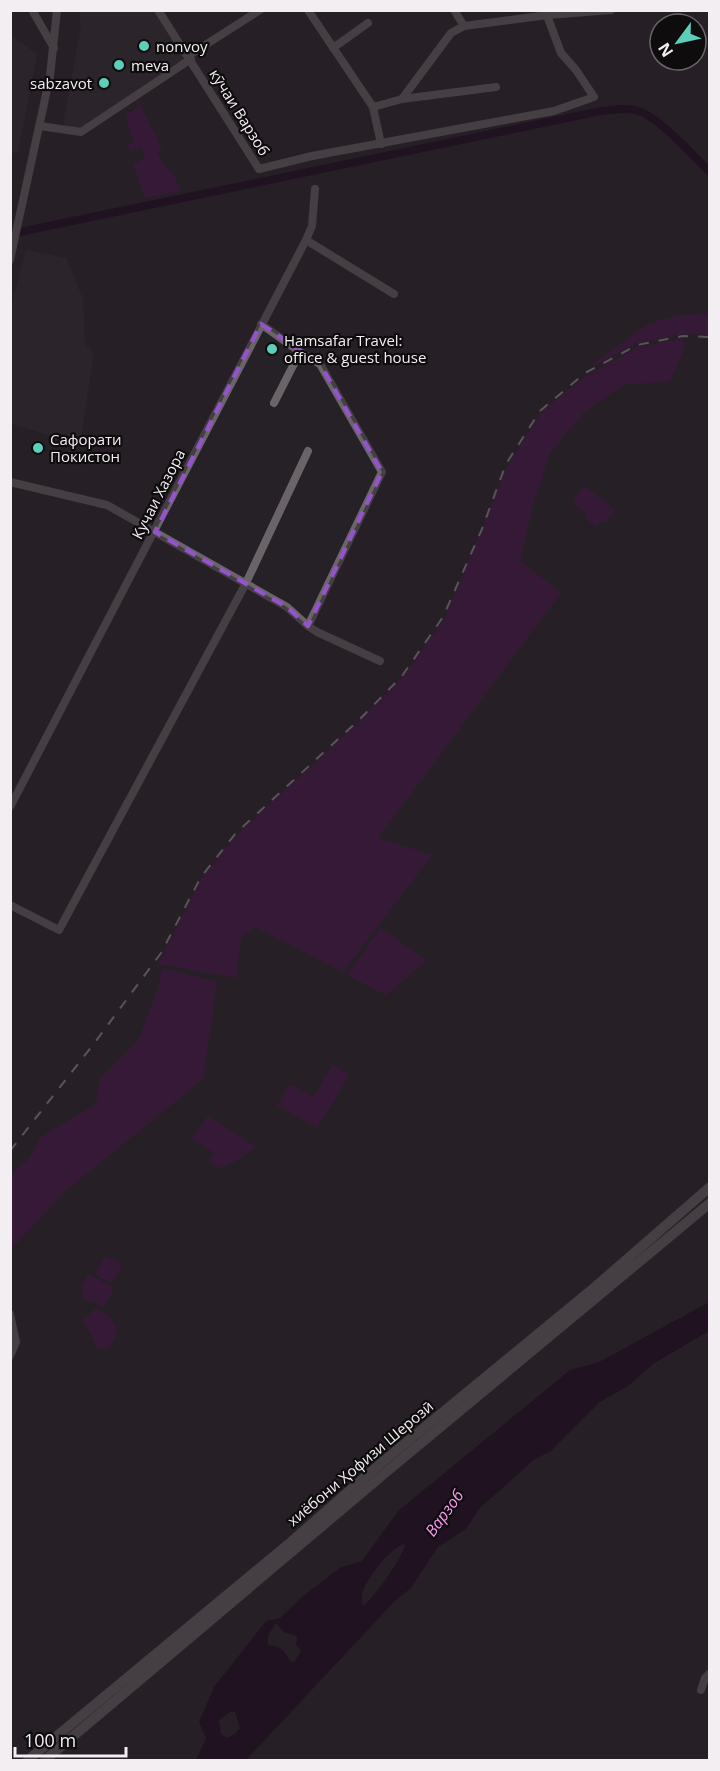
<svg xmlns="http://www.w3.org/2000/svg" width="720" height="1771" font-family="'Open Sans',sans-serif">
<rect width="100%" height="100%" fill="#262126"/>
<!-- built -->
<g fill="#322931">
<path d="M79,11H154L186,61L79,129L63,124L81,26Z"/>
<path d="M10,34L37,54L18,152L11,154Z"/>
<path d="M26,250L66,258L83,299L85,344L94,353L80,444L11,424V307Z"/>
</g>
<!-- green -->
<g fill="#4b1049">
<path d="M136,100L138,101L162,149L157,153L168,171L171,170L181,191L145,198L133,164L145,159L142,148L130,152L128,145L134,142L125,116L138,107Z"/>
<path d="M709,314V334H683L637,343L594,366L591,365L649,324L678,315Z"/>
<path d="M683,338L684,350L670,381L623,385L584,412L550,453L533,505L520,561L561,593L378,838L432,855L343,972L255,927L241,937L236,978L158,964L202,878L238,834L360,721L404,676L445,618L508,465L542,411L587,375L638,347Z"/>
<path d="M585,486L615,510L604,523L601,521L596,526L585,519L587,515L572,501Z"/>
<path d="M381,928L426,960L386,995L347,975Z"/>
<path d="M162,968L217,982L203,1079L65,1191L11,1249V1172L26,1163L41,1137L96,1104L100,1079L139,1039L158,988Z"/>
<path d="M333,1065L349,1075L317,1128L277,1105L290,1084L313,1097Z"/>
<path d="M208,1116L252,1144L255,1147L238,1160L220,1168L209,1163L215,1153L192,1139Z"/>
<path d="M105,1256L122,1264L112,1283L96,1275Z"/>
<path d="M88,1274L114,1288L105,1306L84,1299L82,1287Z"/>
<path d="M96,1308C114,1320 122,1326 110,1347L98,1349L83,1320Z"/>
</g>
<!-- water -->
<path fill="#190019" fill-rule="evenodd" d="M709,1302V1331L653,1364L628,1386L600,1402L551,1451L535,1459L480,1508L466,1529L438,1547L411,1588L394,1602L246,1760H196L206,1738L199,1722L214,1687L266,1621L280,1618L303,1596L341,1567L362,1561L398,1511L570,1370L599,1362ZM405,1544C402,1559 375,1596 363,1606C362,1601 361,1595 363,1591C368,1577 391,1547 405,1544ZM276,1623L284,1632L297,1636L296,1645L301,1651L295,1661L291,1662C284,1650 281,1646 268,1645V1635ZM230,1712H235L240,1728L235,1734L227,1738L221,1734L219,1720Z"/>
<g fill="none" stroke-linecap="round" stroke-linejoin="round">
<!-- canal -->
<path stroke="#190019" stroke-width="8" d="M10,234L601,111C613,110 627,107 639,111C661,119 692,155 710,172"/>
<!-- street -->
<g stroke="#6a6469" stroke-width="8">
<path d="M32,10L54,48"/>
<path d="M158,10L259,169L312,156L554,111L594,97L576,70L561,53L545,10"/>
<path d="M308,10L373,107L381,144"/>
<path d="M454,10L464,26"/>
<path d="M333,48L368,23"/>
<path d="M188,56L260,10"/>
<path d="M402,99L451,33L464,26L548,15L611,10"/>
<path d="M373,107L402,99L496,87"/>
<path d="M40,126L81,132L191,59"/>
<path d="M306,240L394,294"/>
<path d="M10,260L50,76L57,10"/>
<path d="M261,324L300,352L320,364L382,472L308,626"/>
<path d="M274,403L300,352"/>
<path d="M10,482L107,505L287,607L308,626L317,632L380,661"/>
<path d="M10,807L306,240L312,226L315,189"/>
<path d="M10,905L59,930L246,583L308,451"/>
<path d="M10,1314L16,1342L10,1356"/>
<path d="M701,1690L705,1678L710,1673"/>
</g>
<!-- secondary -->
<g stroke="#6a6469" stroke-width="10">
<path d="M28,1760L291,1542L380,1464L595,1287L710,1187"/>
<path d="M45,1760L385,1473L710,1203"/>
</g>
<!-- rail -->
<path stroke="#989397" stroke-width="2" stroke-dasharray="10 10" stroke-linecap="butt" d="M10,1151L96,1041L161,953L201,877L236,833L359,720L402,676L443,617L482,529L506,464L540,411L585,373L637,345L683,336L710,337"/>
</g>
<!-- marked area -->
<path d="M0 0H720V1771H0ZM261,324L320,364L382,472L308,626L287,607L155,532Z" fill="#262126" fill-opacity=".55" fill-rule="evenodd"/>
<path fill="none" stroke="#9353c9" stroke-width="4.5" stroke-dasharray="12 8" stroke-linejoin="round" d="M261,324L320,364L382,472L308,626L287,607L155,532Z"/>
<!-- markers -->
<g fill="#5dceb9" stroke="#0e0c0d" stroke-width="2">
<circle cx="144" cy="46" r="6"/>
<circle cx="119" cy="65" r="6"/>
<circle cx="104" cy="83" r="6"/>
<circle cx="272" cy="349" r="6"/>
<circle cx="38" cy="448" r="6"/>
</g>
<g text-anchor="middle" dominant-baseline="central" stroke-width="4.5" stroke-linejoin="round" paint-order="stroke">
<!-- poi labels -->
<g font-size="15" fill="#f2eef1" stroke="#0e0c0d" text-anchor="start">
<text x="156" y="46">nonvoy</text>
<text x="131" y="65">meva</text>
<text x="92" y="83" text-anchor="end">sabzavot</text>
<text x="284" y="340">Hamsafar Travel:<tspan x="284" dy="17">office &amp; guest house</tspan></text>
<text x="50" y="439">Сафорати<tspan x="50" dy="17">Покистон</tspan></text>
</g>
<!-- street labels -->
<g font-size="15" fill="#f2eef1" stroke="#0e0c0d">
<text transform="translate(240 112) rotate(58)">кӯчаи Варзоб</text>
<text transform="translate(158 494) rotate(-63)">Кучаи Хазора</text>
<text transform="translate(360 1463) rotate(-40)">хиёбони Ҳофизи Шерозӣ</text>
</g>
<!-- water labels -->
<g font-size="16" font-style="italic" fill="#f99af3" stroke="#0e0c0d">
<text transform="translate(444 1513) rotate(-54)">Варзоб</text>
</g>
</g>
<!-- border -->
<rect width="720" height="1771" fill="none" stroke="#f2eef1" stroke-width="24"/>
<!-- north arrow -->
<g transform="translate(678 42) rotate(237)"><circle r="28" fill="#0e0c0d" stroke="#696668" stroke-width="1.5"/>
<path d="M0-4.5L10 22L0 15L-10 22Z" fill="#5dceb9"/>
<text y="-9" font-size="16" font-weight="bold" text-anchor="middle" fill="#f2eef1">N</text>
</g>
<!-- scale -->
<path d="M15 1747v9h111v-9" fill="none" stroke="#f2eef1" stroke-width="3"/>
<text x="24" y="1747" font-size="18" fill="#f2eef1" stroke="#0e0c0d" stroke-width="4.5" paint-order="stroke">100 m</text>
</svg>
